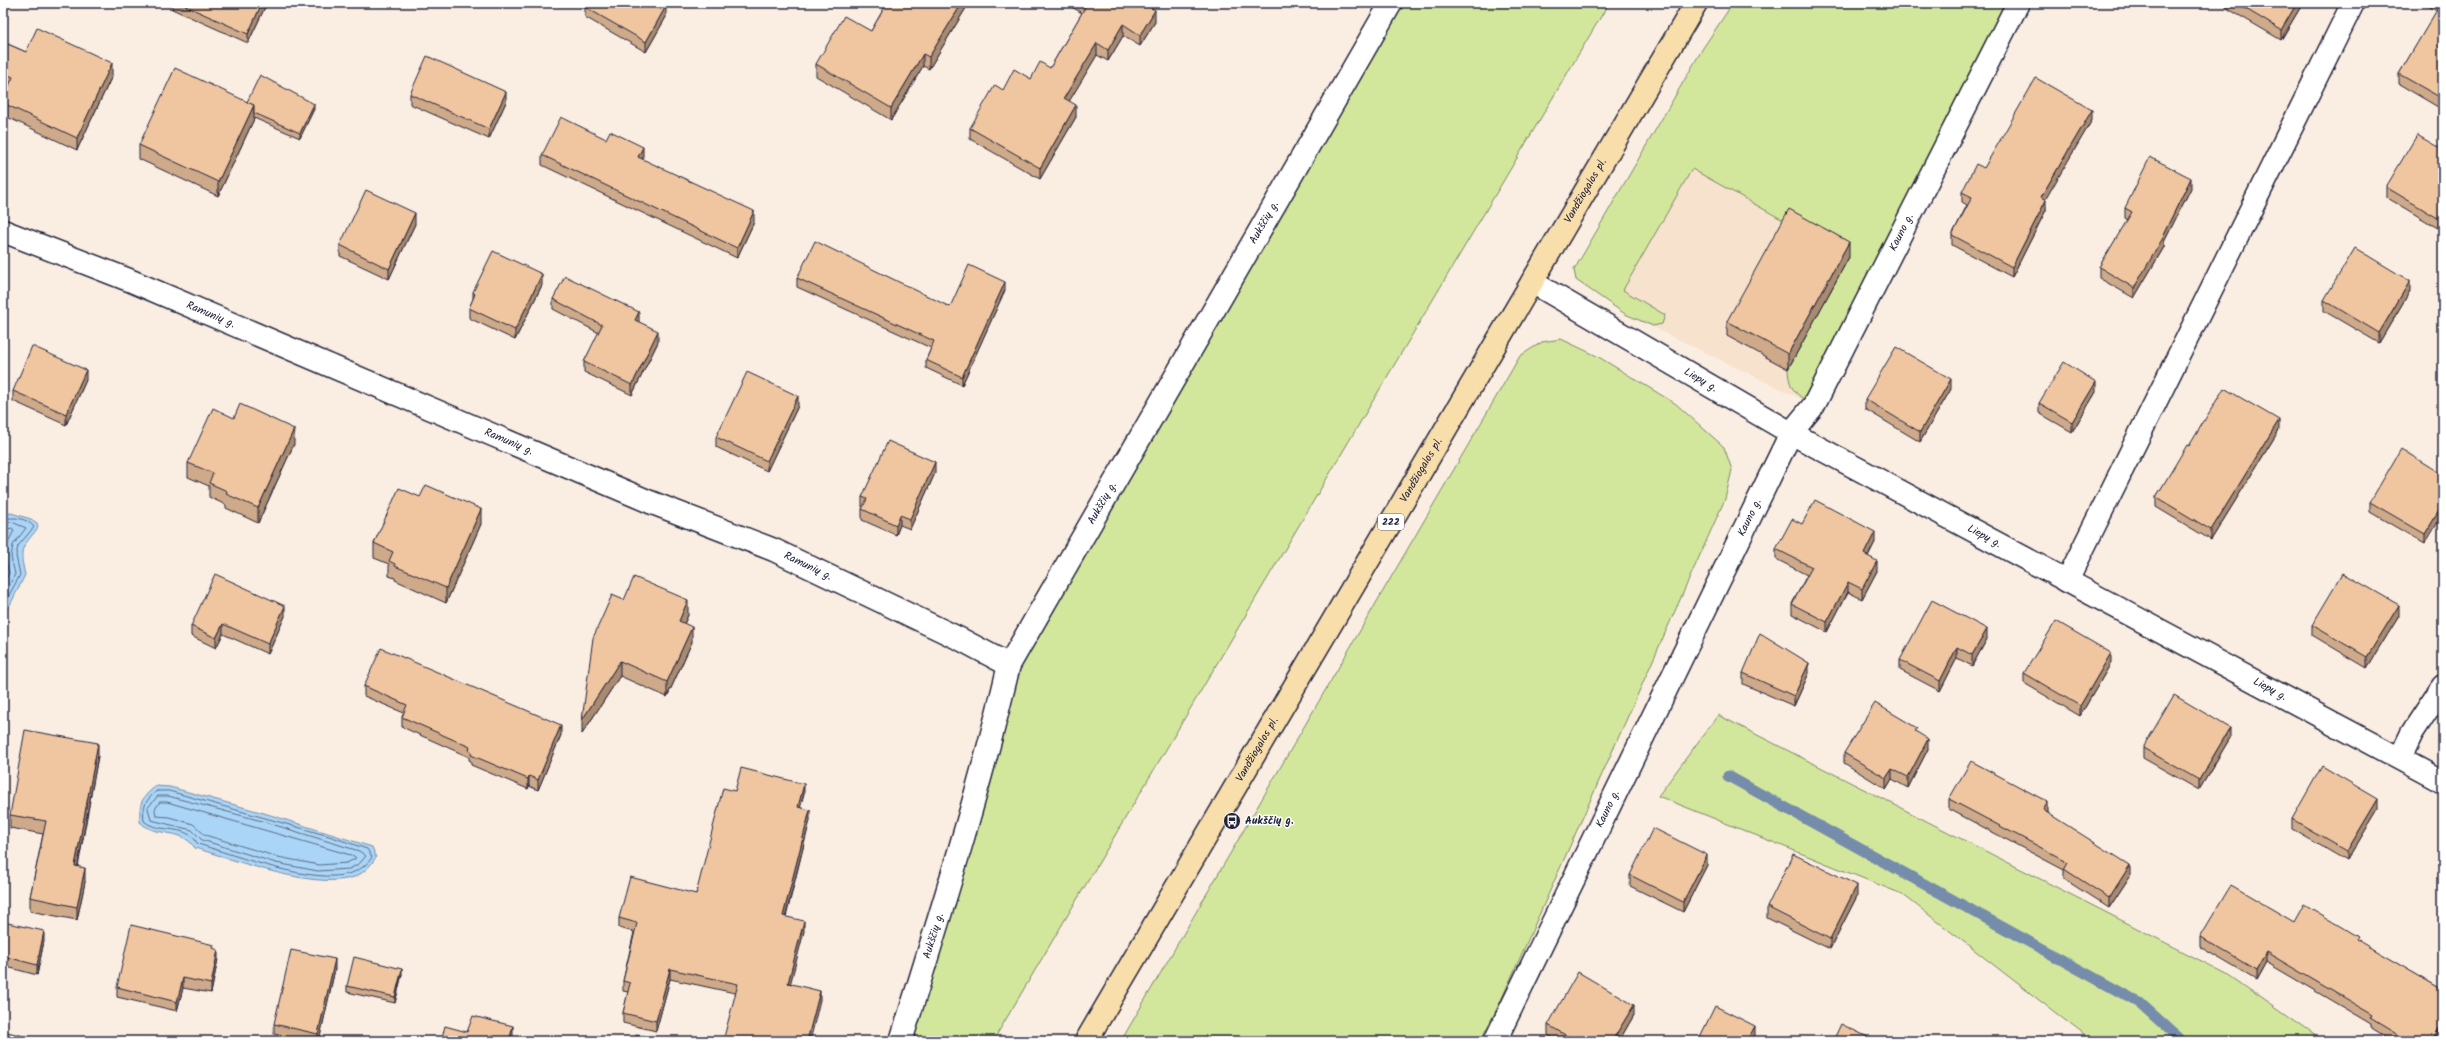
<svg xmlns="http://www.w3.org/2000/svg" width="2446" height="1044" font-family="Kalam,sans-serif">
<rect width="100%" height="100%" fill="#faeee2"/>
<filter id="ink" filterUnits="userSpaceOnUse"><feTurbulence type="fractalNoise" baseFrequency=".025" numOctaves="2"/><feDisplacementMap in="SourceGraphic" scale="8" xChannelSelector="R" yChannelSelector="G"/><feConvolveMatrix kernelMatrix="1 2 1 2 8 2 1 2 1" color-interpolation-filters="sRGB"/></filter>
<g filter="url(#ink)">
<!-- built -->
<path fill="#f7e2ce" d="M1703,48L1925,114L1814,405L1625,314L1576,280L1574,270Z"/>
<!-- green -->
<g fill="#d3e79c" stroke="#7a846c">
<path d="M1391,3H1609L993,1041H901L1009,665Z"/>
<path d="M1733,3H2018L1814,405C1796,395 1789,390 1788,369L1849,257L1692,169L1623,290L1665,315L1662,324L1653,326L1625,314L1576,280L1574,270L1703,48Z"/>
<path d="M1561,339L1597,356L1676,404L1724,447L1732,470L1725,499L1498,1007L1480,1041H1121L1520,356L1542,342Z"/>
<path d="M1718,715L2227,974L2323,1041H2092L1902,894L1658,796Z"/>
</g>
<!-- water -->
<g fill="#abd5f6" stroke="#748dab">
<path d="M11,513L31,519L37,523L38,528C21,549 19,548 25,575L10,605L3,612V515Z"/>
<path d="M156,786L170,787L264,813L372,847L376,857C370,867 362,875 351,878C310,889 236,860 195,848C180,826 157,839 140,822C139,803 141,798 156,786Z"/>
</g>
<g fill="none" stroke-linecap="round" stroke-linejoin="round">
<!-- shore -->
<g stroke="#596a86" stroke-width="1">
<path d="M3,519C13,517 26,517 34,527L18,546L16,556L20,575L3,606"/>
<path d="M3,524L12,522L26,528L13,545L11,557L15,574L3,599"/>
<path d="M3,530L12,528L14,530L7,545L5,557L9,573L3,585"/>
<path d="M157,791H169L329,836L367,849L372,857C367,865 360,870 351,873C315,886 235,855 198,844C196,842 194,837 190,835C176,826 156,832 144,821C142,807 146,799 157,791Z"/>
<path d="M158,796H168L262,821L359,851L366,856L359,864L349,869L318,871L276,863L202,840L192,830L151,820L148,808Z"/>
<path d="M160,802H167L354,856L356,858L347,863L319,865L278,857L205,835L193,824L169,817L156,816L155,810Z"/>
</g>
<!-- stream -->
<path stroke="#748dab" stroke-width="11" d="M1728,776L2140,1003L2182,1041"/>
<!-- minor casing -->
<g stroke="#22223b" stroke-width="25">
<g id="minor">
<path id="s1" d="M3,231L129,280L650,502L774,550L962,640L1009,665"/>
<path id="s2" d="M1532,282L1791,433L2443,782"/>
<path d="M2067,581L2353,3"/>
<path d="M2400,758L2412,733L2443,686"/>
<path id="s3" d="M901,1041C940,916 979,792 1009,665L1391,3"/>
<path id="s4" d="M1495,1041L1791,433L1814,405L2018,3"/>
</g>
</g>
<!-- major casing -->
<g stroke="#22223b" stroke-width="25">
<g id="major">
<path id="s5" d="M1086,1041L1696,3"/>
</g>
</g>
<!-- minor -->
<use href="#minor" stroke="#fff" stroke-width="22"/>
<!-- major -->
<use href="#major" stroke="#f8deab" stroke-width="22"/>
</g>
<!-- wall -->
<g fill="#ceaa8a" stroke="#22223b">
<path d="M172,3H267L248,43L172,9Z"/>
<path d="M887,3H969L929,69L923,66L891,120L816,76V64L871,31Z"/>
<path d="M1065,3H1143L1155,22L1140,46L1123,36L1108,61L1097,55L1069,101L1076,117L1040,179L970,139V128L1003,90L1031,79L1050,68L1082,13Z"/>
<path d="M2225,3H2303L2281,40L2225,7Z"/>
<path d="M2423,3H2443V110L2399,84V74L2437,11L2423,4Z"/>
<path d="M585,7L666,17L646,52L585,17Z"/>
<path d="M3,42L26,52L112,76L77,150L3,115V99L8,87L3,85Z"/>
<path d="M410,94L506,102L489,139L410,104Z"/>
<path d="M247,102L314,109L300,138L254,118V119L218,196L139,159V145Z"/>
<path d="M2092,120L2045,199L2046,210L2012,277L1952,245V235L1967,205L1962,202V192L1984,168Z"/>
<path d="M2443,150V227L2441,230L2386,197V187Z"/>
<path d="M542,155L643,157L642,159L754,222L737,258L542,165Z"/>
<path d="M2191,188L2164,242V247L2134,298L2099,278V267L2128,220L2125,218V208Z"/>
<path d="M415,224L389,279L340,256V245Z"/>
<path d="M1849,257L1788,369L1727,336V321Z"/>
<path d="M797,278L950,307L1005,290L962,385L926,368V360L931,348L797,287Z"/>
<path d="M542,285L515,340L469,318V308L473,299V292Z"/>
<path d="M2410,291L2379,343L2324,311V300Z"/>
<path d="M553,299L639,322L658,342L632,395L584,372V362L599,333L553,309Z"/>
<path d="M86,380L66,425L13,401V391Z"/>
<path d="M1951,389L1920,442L1865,409V399Z"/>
<path d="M2096,392L2072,432L2039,413V403Z"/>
<path d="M798,406L767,471L716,447V437Z"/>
<path d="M234,418L294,444L258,523L226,508V505L209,497V486L188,477V463Z"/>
<path d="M2279,430L2211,540L2156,507V497L2189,446Z"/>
<path d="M935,473L910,529L900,525L896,535L862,520V509L863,508L862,507V497Z"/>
<path d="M2443,475L2425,544L2370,512V502Z"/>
<path d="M481,524L446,603L395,580V578L389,576V564L374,558V543Z"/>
<path d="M1802,524L1875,542L1868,556L1877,571L1862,599L1848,592L1827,632L1792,614V604L1807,575L1776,559V549Z"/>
<path d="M624,600L688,615L684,624L692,642L667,697L620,676L582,734Z"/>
<path d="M285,616L268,654L223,634L216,648L191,636V626Z"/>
<path d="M2399,616L2367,668L2312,635V625Z"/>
<path d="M1987,639L1972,666L1957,658L1940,691L1900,670V660Z"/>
<path d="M2111,663L2080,716L2024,683V673Z"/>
<path d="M1743,673H1809L1794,706L1743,684Z"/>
<path d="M364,686L561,735L538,790L529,786L528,789L471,765V761L469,760V757L402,727V717L404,713L364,696Z"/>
<path d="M1917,732L1928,749L1908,788L1892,779L1886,789L1844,763V753Z"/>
<path d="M2230,738L2199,790L2143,758V748Z"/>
<path d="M98,756L78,867L85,882L77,920L30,911V897L43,834L10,828V815Z"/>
<path d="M735,791L804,793L800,807L810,820L786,917L804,931L790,983L820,1000L735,993L670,979L656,1031L623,1023V1013L628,992L623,991V981L634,932L619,928V918L696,894Z"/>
<path d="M1949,799L2048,812V813L2130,876L2109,908L2064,879V870L1949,809Z"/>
<path d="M2378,809L2347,861L2292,829V819Z"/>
<path d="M1707,865L1683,912L1630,886V875Z"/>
<path d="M1857,896L1830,949L1767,918V907Z"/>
<path d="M3,922L44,941L37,975L3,966Z"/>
<path d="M2294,922L2359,942L2443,990V1033L2438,1041H2392L2371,1028V1024L2266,962L2256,980L2200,947V937Z"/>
<path d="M214,949L218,959L211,993L183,988L177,1011L117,997V987Z"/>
<path d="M335,969L319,1041H304L274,1034V1024Z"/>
<path d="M402,974L395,1003L347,992V986Z"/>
<path d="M1634,1015L1619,1041H1558L1548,1035V1025Z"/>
</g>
<!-- shaded-wall -->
<g fill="#a88b70" stroke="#22223b">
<path d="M262,3H267L248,43V34Z"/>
<path d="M962,3H969L929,69V57Z"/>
<path d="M2297,3H2303L2281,40V30Z"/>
<path d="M666,6V17L646,52V42Z"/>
<path d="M1155,10V22L1140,46V35Z"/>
<path d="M1123,24V36L1108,61V50Z"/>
<path d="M1097,43V55L1064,110V98Z"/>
<path d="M923,54V66L891,120V108Z"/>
<path d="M112,63V76L77,150V138Z"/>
<path d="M506,92V102L489,139V129Z"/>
<path d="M314,104V109L300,138V133Z"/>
<path d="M254,105V119L218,196V182Z"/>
<path d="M1076,105V117L1040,179V168Z"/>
<path d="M2092,110V120L2041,207V197Z"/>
<path d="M643,147V157L638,167V157Z"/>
<path d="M2191,178V188L2164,242V247L2134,298V288L2163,235Z"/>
<path d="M2046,200V210L2012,277V267Z"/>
<path d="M754,211V222L737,258V248Z"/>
<path d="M415,213V224L389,279V269Z"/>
<path d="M2443,217V227L2441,230V220Z"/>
<path d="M1849,242V257L1788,369V354Z"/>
<path d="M542,274V285L515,340V330Z"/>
<path d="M2410,281V291L2379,343V333Z"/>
<path d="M1005,282V290L962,385V377Z"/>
<path d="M639,312V323L635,320Z"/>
<path d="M658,331V342L632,395V385Z"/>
<path d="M86,370V380L66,425V414Z"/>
<path d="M1951,379V389L1920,442V432Z"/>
<path d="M2096,382V392L2072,432V422Z"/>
<path d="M798,396V406L767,471V461Z"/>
<path d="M2279,420V430L2211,540V530Z"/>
<path d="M294,429V444L258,523V508Z"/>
<path d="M5,457V467L3,471V461Z"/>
<path d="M935,462V473L910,529V519Z"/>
<path d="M2443,504V514L2425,544V534Z"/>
<path d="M481,509V524L446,603V588Z"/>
<path d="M900,515V525L896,535V525Z"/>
<path d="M1875,532V542L1864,564V554Z"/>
<path d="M1877,561V571L1862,599V589Z"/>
<path d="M1848,582V592L1827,632V622Z"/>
<path d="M688,600V615L679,636V621Z"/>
<path d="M2399,605V616L2367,668V657Z"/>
<path d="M285,606V616L268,654V644Z"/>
<path d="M223,624V634L216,648V638Z"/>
<path d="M692,627V642L667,697V682Z"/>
<path d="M1987,629V639L1972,666V655Z"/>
<path d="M1957,647V658L1940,691V681Z"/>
<path d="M2111,653V663L2080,716V706Z"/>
<path d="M620,661V676L582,734V720Z"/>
<path d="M1809,663V673L1794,706V696Z"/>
<path d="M561,725V735L538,790V780Z"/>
<path d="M2230,728V738L2199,790V780Z"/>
<path d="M1928,739V749L1908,788V777Z"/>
<path d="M98,743V756L75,880V866Z"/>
<path d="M1892,769V779L1886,789V778Z"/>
<path d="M529,776V786L528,789V779Z"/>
<path d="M804,784V793L798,817V807Z"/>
<path d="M2378,799V809L2347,861V851Z"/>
<path d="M2048,802V812L2043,821V810Z"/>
<path d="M810,810V820L783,926V916Z"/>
<path d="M1707,855V865L1683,912V902Z"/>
<path d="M2130,865V876L2109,908V898Z"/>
<path d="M85,868V882L77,920V907Z"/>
<path d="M1857,885V896L1830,949V939Z"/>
<path d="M804,921V931L788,993V983Z"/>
<path d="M44,931V941L37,975V965Z"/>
<path d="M218,950V959L211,993V984Z"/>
<path d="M2266,952V962L2256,980V970Z"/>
<path d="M335,959V969L319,1041H318V1034Z"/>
<path d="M402,969V974L395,1003V997Z"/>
<path d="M670,969V979L656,1031V1021Z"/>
<path d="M183,978V988L177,1011V1002Z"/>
<path d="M820,991V1000L810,1041H807Z"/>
<path d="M1634,1005V1015L1619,1041H1612Z"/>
<path d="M2443,1023V1033L2438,1041H2432Z"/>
<path d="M513,1026V1036L511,1041H509Z"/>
<path d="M1755,1026V1036L1753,1041H1747Z"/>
</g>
<!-- building -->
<g fill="#f0c6a0" stroke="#22223b">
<path d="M179,3H262L248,34Z"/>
<path d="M587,3H661L666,6L646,42L585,7Z"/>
<path d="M887,3H962L929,57L923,54L891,108L816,64L844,16L871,31Z"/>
<path d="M1085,3H1143L1155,10L1140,35L1123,24L1108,50L1097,43L1064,98L1076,105L1040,168L970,128L995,85L1003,90L1014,69L1031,79L1040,62L1050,68L1087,4Z"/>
<path d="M2236,3H2297L2281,30Z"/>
<path d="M2441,3H2443V99L2399,74Z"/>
<path d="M37,28L112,63L77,138L3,103V99L13,77L3,73V42L26,52Z"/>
<path d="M427,56L506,92L489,129L410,94Z"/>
<path d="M175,68L254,105L218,182L139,145Z"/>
<path d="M260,75L314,104L300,133L254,113V105L247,102Z"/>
<path d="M2036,78L2092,110L2041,197L2046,200L2012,267L1952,235L1972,197L1962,192L1976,164L1984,168Z"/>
<path d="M561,117L606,139L610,131L643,147L638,157L754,211L737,248L542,155Z"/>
<path d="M2417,135L2443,150V217L2441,220L2386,187Z"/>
<path d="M2150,157L2191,178L2163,235L2164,236L2134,288L2099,267L2132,212L2125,208Z"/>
<path d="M366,190L415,213L389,269L340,245Z"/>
<path d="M1789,209L1849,242L1788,354L1727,321Z"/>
<path d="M815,241L950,307L969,265L1005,282L962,377L926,360L934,341L797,278Z"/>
<path d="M2355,248L2410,281L2379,333L2324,300Z"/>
<path d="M493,251L542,274L515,330L469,308L475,294L473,292Z"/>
<path d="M565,276L639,312L635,320L658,331L632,385L584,362L602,325L553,299Z"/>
<path d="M32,346L86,370L66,414L13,391Z"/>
<path d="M1896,347L1951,379L1920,432L1865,399Z"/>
<path d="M2064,362L2096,382L2072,422L2039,403Z"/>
<path d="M747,372L798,396L767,461L716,437Z"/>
<path d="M2224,388L2279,420L2211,530L2156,497L2187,445L2189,446Z"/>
<path d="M240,404L294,429L258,508L226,494L227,491L209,483L213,473L188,463L213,408L234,418Z"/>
<path d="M888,441L935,462L910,519L900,515L896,525L862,509L867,499L862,497Z"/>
<path d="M2401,449L2443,475V504L2425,534L2370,502Z"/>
<path d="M426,485L481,509L446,588L395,566V564L389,561L393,552L374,543L399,488L420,497Z"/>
<path d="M1815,500L1875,532L1864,554L1877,561L1862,589L1848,582L1827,622L1792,604L1812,567L1776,549L1792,519L1802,524Z"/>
<path d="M2343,573L2399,605L2367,657L2312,625Z"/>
<path d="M215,574L285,606L268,644L223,624L216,638L191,626Z"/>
<path d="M634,577L688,600L679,621L692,627L667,682L620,661L582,720L593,638L612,595L624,600Z"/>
<path d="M1932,600L1987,629L1972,655L1957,647L1940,681L1900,660Z"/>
<path d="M2056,621L2111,653L2080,706L2024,673Z"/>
<path d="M1760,633L1809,663L1794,696L1743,673Z"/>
<path d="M381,648L561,725L538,780L529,776L528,779L471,755L472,752L469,750L470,747L402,717L407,705L364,686Z"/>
<path d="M2174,695L2230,728L2199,780L2143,748Z"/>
<path d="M1875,703L1917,728L1915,731L1928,739L1908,777L1892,769L1886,778L1844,753Z"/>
<path d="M25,730L98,743L75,866L85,868L77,907L30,897L46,821L10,815Z"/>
<path d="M1971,761L2048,802L2043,810L2130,865L2109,898L2064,869L2068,862L1949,799Z"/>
<path d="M2322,766L2378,799L2347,851L2292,819Z"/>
<path d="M741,768L804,784L798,807L810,810L783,916L804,921L788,983L820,991L807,1041H723L738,984L670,969L656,1021L623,1013L630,983L623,981L637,923L619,918L630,877L696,894L723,788L735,791Z"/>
<path d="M1653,828L1707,855L1683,902L1630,875Z"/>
<path d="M1793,854L1857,885L1830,939L1767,907Z"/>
<path d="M2231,885L2294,922L2304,904L2359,937L2357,940L2443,990V1023L2432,1041H2409L2371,1018L2373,1015L2266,952L2256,970L2200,937Z"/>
<path d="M3,922L44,931L37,965L3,956Z"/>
<path d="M131,925L214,945L213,948L218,950L211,984L183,978L177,1002L117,987Z"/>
<path d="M291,950L335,959L318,1034L274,1024Z"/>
<path d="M354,957L402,969L395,997L347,986Z"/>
<path d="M1578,972L1634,1005L1612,1041H1576L1548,1025Z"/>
<path d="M1715,1006L1755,1026L1747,1041H1698Z"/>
<path d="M473,1016L513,1026L509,1041H441L445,1026L467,1032Z"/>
<path d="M1841,1024L1876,1041H1833Z"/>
<path d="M3,1031L28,1037L27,1041H3Z"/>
<path d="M636,1035L664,1041H635Z"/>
</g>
</g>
<!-- icons -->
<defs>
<g id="bus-disc" transform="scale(0.9)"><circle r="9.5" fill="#22223b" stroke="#fff"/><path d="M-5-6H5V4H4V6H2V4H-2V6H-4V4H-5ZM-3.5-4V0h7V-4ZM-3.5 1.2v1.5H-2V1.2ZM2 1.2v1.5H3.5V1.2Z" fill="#fff"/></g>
</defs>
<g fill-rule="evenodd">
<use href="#bus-disc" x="1232" y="821"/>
</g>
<g text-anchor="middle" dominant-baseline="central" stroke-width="3" stroke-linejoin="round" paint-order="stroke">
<!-- shield labels -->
<rect fill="#fff" stroke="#646476" stroke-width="1" x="1378" y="514" width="26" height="16" rx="3"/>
<g font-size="10" font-weight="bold" fill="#22223b">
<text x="1391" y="522">222</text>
</g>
<!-- street labels -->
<g font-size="11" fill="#22223b" stroke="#fff">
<text stroke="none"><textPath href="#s5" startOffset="986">Vandžiogalos pl.</textPath></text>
<text stroke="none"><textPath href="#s3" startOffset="902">Aukščių g.</textPath></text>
<text stroke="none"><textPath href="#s4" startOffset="906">Kauno g.</textPath></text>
<text stroke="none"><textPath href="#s1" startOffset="224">Ramunių g.</textPath></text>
<text stroke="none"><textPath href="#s2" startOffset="195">Liepų g.</textPath></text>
<text stroke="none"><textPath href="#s1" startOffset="548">Ramunių g.</textPath></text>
<text stroke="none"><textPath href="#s5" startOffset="662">Vandžiogalos pl.</textPath></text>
<text stroke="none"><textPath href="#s3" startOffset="578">Aukščių g.</textPath></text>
<text stroke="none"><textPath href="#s4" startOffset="582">Kauno g.</textPath></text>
<text stroke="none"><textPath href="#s2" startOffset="519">Liepų g.</textPath></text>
<text stroke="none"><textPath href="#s1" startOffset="872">Ramunių g.</textPath></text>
<text stroke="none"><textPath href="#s2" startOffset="843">Liepų g.</textPath></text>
<text stroke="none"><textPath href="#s5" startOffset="338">Vandžiogalos pl.</textPath></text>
<text stroke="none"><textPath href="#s4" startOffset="258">Kauno g.</textPath></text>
<text stroke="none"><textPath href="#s3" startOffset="110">Aukščių g.</textPath></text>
</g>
<!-- poi labels -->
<g font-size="11" font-weight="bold" fill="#22223b" stroke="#fff" text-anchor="start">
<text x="1245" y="821">Aukščių g.</text>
</g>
</g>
<!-- margin -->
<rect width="2446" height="1044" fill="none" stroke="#fff" stroke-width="16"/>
<rect x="8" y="8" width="2430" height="1028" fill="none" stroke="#22223b" stroke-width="1.5" filter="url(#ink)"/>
</svg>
